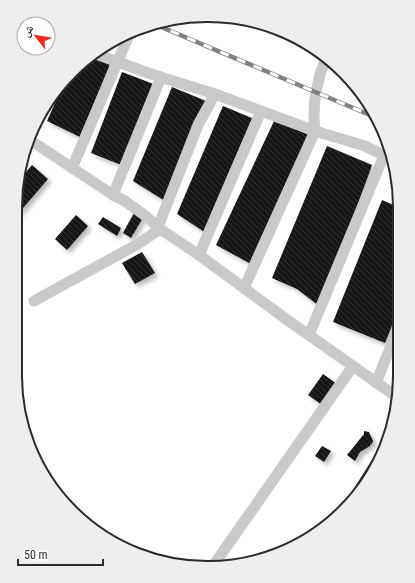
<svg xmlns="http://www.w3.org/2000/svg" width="415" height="583" font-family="'Roboto Condensed','Noto Naskh Arabic',sans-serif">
<defs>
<pattern id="building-back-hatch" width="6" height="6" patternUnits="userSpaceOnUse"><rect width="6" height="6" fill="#131313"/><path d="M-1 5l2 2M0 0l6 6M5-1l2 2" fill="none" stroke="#363636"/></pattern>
<filter id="shadow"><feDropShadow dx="3.5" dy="3.5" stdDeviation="2" flood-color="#0004"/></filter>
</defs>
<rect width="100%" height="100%" fill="#fff"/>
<!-- building -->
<g fill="url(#building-back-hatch)" filter="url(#shadow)">
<path d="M92,56L110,64L80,137L47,121L63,85L81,63Z"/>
<path d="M122,72L156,85L124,166L91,153Z"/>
<path d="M172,87L206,101L165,201L133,181Z"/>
<path d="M223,106L254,119L206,233L177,214Z"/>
<path d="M275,119L311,136L251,264L216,245Z"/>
<path d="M327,146L372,165L331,278L319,306L297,289L272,278Z"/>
<path d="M32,165L48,179L18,214L19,180Z"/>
<path d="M382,200L398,207L399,308L385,343L333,322Z"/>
<path d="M135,211L144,216L131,238L123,233Z"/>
<path d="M76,215L88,226L67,250L55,239Z"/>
<path d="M103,217L121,228L117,236L98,224Z"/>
<path d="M142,252L155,273L135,284L122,263Z"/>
<path d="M323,374L337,384L322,405L308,395Z"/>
<path d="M364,431L369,432L373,441L371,445L370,444V446L360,452L355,461L347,455L364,434Z"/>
<path d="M385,442L384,448L381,457L377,454Z"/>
<path d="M322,446L331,451L324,462L315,456Z"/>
<path d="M375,455L381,458L380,460L350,500L348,498Z"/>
</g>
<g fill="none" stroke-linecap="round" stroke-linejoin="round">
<!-- street -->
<g stroke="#c9c9c9" stroke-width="11">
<path d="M96,54L151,74L215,94L315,131L365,146L391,159"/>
<path d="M30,140L113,195L125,201L147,217L160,229L199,255L286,319L397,397"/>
<path d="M72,168L129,35"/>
<path d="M113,195L161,77"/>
<path d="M158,227L198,125L215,94"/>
<path d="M199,255L261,111"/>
<path d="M244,288L315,131C312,106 316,83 325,60"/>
<path d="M34,301L138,244L160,229"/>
<path d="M309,335L384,155"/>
<path d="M376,383L399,326"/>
<path d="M213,566L353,366"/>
</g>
<!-- rail casing -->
<g stroke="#818181" stroke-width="4.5">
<path id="rail" d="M154,24L377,118"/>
</g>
<!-- rail -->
<use href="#rail" stroke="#fff" stroke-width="3" stroke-dasharray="9" stroke-linecap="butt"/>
</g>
<!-- crop -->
<path d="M0 0H415V583H0ZM207 22H208A185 185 0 0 1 393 207V376A185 185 0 0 1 208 561H207A185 185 0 0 1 22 376V207A185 185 0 0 1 207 22Z" fill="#eee" fill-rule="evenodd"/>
<path fill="none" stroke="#2c2c2c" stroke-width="2" d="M207 22H208A185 185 0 0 1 393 207V376A185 185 0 0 1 208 561H207A185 185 0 0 1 22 376V207A185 185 0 0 1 207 22Z"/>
<!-- north arrow -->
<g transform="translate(36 36) rotate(301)"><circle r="19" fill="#ffffff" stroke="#ababab"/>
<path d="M0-3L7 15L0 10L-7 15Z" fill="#f52a1c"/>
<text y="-6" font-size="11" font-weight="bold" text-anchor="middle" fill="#2c2c2c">ش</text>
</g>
<!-- scale -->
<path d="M18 559v6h85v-6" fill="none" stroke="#2c2c2c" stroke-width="2"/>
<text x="24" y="559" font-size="12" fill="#2c2c2c" stroke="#ffffff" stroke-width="3" paint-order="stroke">50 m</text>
</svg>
